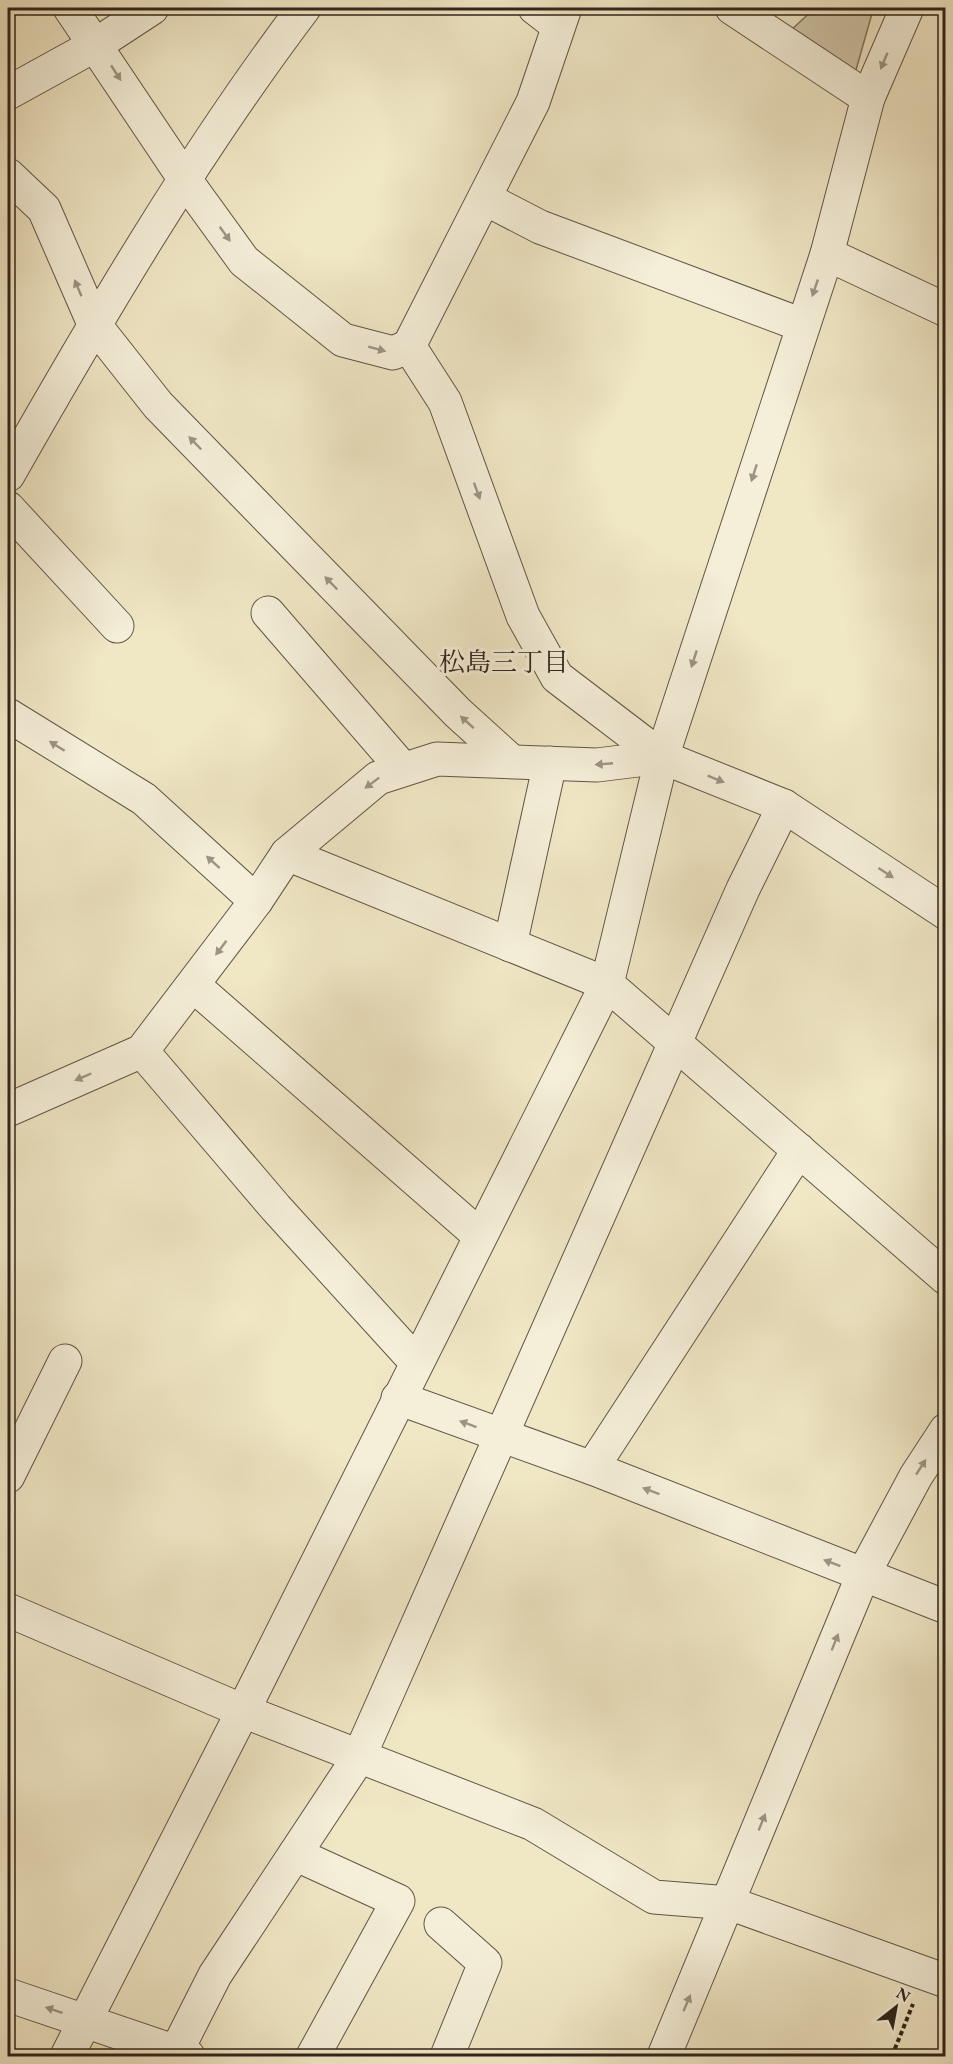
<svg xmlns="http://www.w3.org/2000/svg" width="953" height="2064" font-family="'EB Garamond','Noto Serif JP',serif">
<rect width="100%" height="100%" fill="#f0e7c5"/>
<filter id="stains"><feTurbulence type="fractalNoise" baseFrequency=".00333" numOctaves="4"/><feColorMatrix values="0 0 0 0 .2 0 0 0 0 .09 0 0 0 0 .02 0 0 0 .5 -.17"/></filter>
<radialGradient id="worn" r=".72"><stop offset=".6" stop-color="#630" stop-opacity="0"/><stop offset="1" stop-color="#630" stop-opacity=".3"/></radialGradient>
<!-- green -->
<path fill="#d0c6a8" stroke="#807562" stroke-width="1.5" d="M815,8H871L873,10L856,70L846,72L789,32Z"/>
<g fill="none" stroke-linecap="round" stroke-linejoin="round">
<!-- minor casing -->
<g stroke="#615546" stroke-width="35">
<g id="minor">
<path d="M70,8L186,181L244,261L343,340L393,353L409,346L445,402L523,616L557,677L662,757L784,806L946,913"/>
<path d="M535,8L557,25"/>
<path d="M732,8L868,98"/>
<path d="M8,93L97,44L152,8"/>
<path d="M8,175L44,209L94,324L158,405L458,713L511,761"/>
<path d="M486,199L540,227L802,325"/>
<path d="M827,254L946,310"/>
<path d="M409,346L533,102L565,8"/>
<path d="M8,475C99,315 193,155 304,8"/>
<path d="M8,508L117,626"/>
<path d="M268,613L403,769"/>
<path d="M8,715L144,799L256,901"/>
<path d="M287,854L607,984L946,1278"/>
<path d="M510,945L550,763"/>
<path d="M193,985L479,1235"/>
<path d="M142,1051L276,1208L416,1362"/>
<path d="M8,1110L142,1051L256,901L287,854L378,778L437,759L597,765L662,757"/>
<path d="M398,1398L592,1468L946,1607"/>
<path d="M592,1468L799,1150"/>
<path d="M8,1476L65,1361"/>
<path d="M8,1610L243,1711L533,1824L654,1897L729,1903L946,1981"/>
<path d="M295,1854L398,1901L313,2056"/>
<path d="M441,1924L485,1963L447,2056"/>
<path d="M8,1995L188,2056"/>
<path d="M67,2056L243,1711L607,984L662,757L827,254L868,98L907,8"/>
<path d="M174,2056L215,1975L359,1757L743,889L784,806"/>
<path d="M664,2056L863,1575L916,1476L946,1430"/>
</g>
</g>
<!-- path -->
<path stroke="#31241b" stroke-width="4" stroke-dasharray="4.5 3" stroke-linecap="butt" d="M892,2056L913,2004"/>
<!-- minor -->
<use href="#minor" stroke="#f5efd9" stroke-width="33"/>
</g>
<!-- one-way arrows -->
<defs><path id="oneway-solid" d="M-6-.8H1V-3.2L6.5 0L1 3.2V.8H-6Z" transform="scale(1.5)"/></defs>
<g fill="#9d9484">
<use href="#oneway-solid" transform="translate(884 61) rotate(113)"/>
<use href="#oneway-solid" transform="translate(116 73) rotate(57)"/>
<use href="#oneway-solid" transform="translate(225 234) rotate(54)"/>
<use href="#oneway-solid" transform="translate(78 288) rotate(-113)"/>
<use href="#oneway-solid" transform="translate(815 288) rotate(109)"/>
<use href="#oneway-solid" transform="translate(377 349) rotate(15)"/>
<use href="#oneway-solid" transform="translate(195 443) rotate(-134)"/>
<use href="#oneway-solid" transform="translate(754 473) rotate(108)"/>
<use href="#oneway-solid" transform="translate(477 491) rotate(70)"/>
<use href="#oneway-solid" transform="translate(331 583) rotate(-134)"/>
<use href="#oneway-solid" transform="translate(694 659) rotate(108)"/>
<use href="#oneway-solid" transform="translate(467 722) rotate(-138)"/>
<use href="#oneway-solid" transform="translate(57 746) rotate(-148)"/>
<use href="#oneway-solid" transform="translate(604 764) rotate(175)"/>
<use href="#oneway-solid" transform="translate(716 779) rotate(22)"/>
<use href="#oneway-solid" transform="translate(372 783) rotate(143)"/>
<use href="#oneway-solid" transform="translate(213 862) rotate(-138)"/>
<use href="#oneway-solid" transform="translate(886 873) rotate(33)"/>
<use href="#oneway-solid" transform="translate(221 948) rotate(127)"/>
<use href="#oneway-solid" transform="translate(83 1077) rotate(157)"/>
<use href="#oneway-solid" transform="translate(468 1424) rotate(-160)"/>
<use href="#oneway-solid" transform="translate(921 1467) rotate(-57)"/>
<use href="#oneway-solid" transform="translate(651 1491) rotate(-159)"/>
<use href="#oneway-solid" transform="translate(832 1563) rotate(-159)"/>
<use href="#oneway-solid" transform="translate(835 1642) rotate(-68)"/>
<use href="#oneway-solid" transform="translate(762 1822) rotate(-68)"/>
<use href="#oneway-solid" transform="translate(687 2003) rotate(-67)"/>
<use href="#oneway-solid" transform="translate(54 2010) rotate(-162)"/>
</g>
<g text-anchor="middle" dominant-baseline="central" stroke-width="6" stroke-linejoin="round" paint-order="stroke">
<!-- neighbourhood labels -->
<g font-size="26" fill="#31241b" stroke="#f5efd9">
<text x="504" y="662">松島三丁目</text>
</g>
</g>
<!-- margin -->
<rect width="953" height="2064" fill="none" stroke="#f0e7c5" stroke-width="30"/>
<rect x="9" y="9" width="935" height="2046" fill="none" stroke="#31241b" stroke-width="3"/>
<rect x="15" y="15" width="923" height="2034" fill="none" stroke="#31241b" stroke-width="1.5"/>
<!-- north arrow -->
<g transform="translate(896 2007) rotate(31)" stroke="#f5efd9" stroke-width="4.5" paint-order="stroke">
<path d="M0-4.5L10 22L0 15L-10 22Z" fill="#31241b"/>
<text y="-9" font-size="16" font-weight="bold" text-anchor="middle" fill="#31241b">N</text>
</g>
<rect width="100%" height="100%" filter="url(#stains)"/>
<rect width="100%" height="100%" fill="url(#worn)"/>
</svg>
